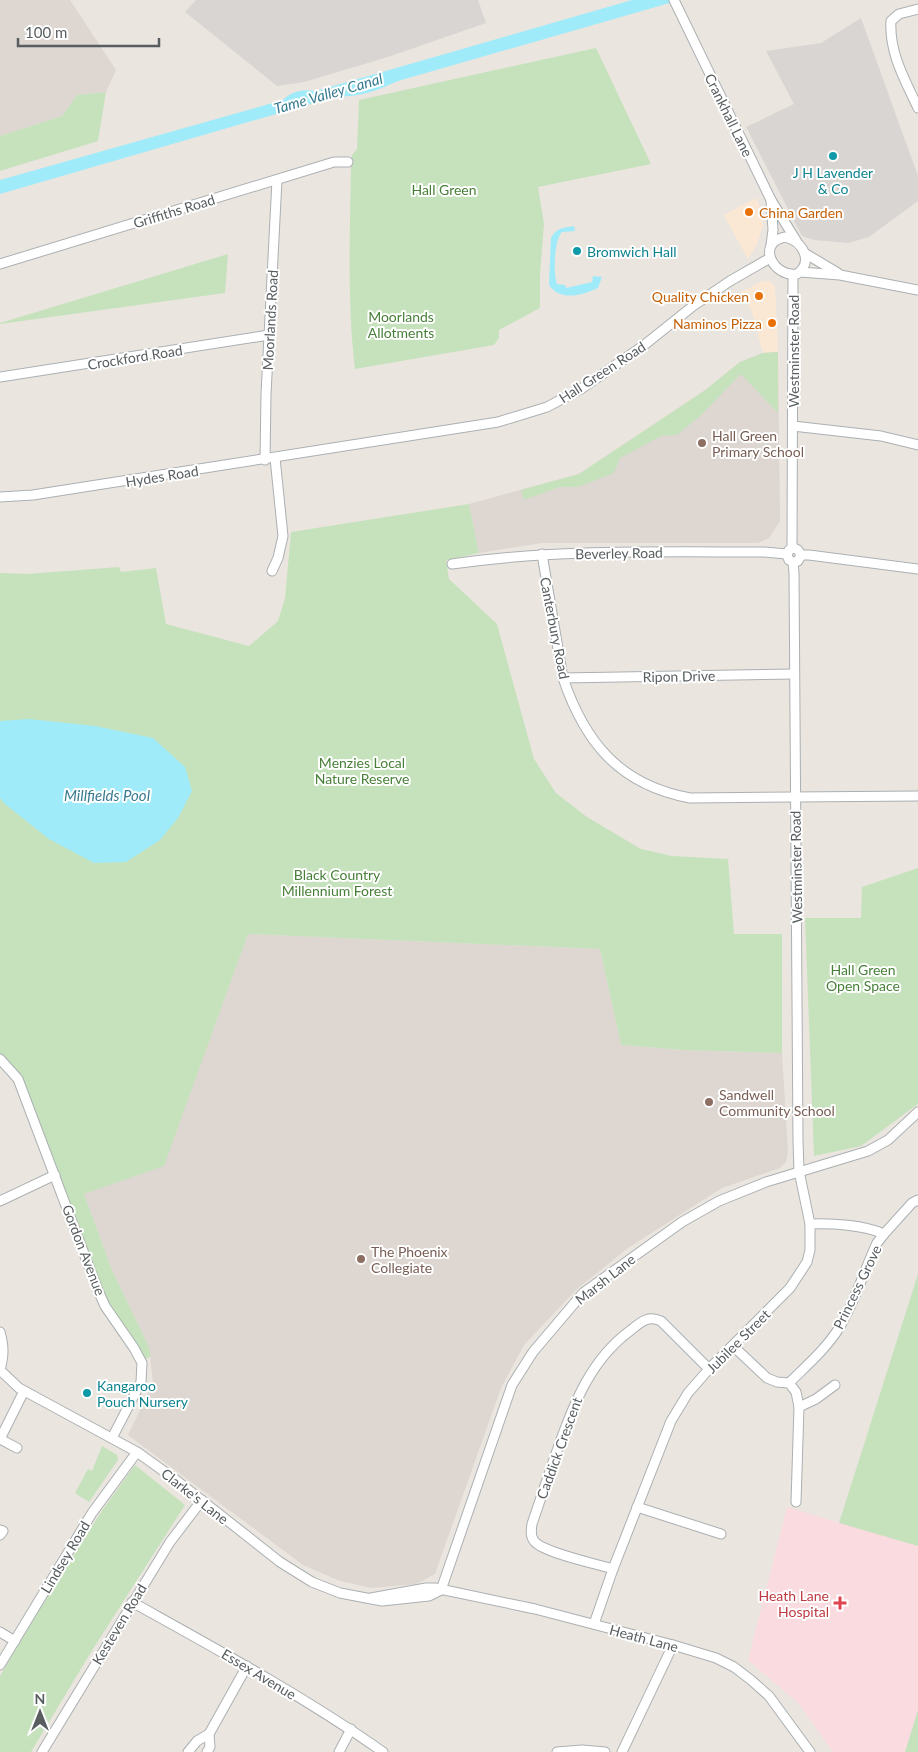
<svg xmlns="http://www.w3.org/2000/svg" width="918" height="1752" font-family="Lato,sans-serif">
<rect width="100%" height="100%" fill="#ebe5df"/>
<!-- commercial -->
<g fill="#fbe8d4">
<path d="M756,198L763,214V226L757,244L748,259L724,215Z"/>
<path d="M763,281H770L775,286L778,352L763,353L752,312L741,292Z"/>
</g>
<!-- industrial -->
<g fill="#d9d5d2">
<path d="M196,0H478L486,23L388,57L304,82L277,86L185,12Z"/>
<path d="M861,18L918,176V201L869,237L848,243L814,240L802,236L746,127L794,104L766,51L821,43Z"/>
</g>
<!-- education -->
<g fill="#ddd6d1">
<path d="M0,0H70L116,70L106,92L77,95L62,116L0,136Z"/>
<path d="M778,352L780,521L769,538L758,543H542L479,553L469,504L579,474L704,391L740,362L763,353Z"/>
<path d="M248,934L600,949L621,1045L682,1050L782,1053L788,1152L786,1162L780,1168L722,1188L628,1248L577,1289L524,1345L501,1388L435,1574L416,1584L371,1588L340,1581L303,1565L128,1435L153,1383L149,1347L112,1270L84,1194L164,1165Z"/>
</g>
<!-- medical -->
<path fill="#f9dbe0" d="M787,1507L918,1546V1710L905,1752H833L799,1704L748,1660Z"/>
<!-- green -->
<g fill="#c6e2bd">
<path d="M596,48L651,164L538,187L544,224L540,274V308L499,330V338L494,345L355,369C347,301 350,232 351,163L352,155L357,149L359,100Z"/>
<path d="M106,92L98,141L0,171V136L62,116L77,95Z"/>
<path d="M228,254L225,293L0,324V323Z"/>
<path d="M778,352V413L741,374L700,416L677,435L661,436L620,458L614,473L578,487H560L524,500L521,490L579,474L704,391L740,362L763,353Z"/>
<path d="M469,504L479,553L446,560L449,579L497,624L534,759L556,793L587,817L641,849L672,856L728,859L734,934H782V1053L682,1050L621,1045L600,949L248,934L164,1166L84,1194L112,1270L149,1347L151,1357L141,1360L105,1306L18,1079L0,1059V573L28,574L119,567L121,572L156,568L166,624L249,646L278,621L285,598L291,532Z"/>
<path d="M918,868V1104L861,1146L814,1156L805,918H861L862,887Z"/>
<path d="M918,1274V1546L839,1523Z"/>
<path d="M102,1446L117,1455L118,1460L89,1502L75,1493L88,1469L92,1471Z"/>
<path d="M135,1465L185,1505L91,1652L31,1752H0V1676L37,1614L101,1512Z"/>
<path d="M918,1710V1752H905Z"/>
</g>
<!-- water -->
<g fill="#a0ebfa">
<path d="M632,0H680L398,81C373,92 363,96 335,97L0,194V180L283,100C292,91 304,89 316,91Z"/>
<path d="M574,226L575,231L562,232C554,241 553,272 557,284L565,285L566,288L592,282L593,276L602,277L598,288C582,295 561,302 549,285L551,238C556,228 563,228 574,226Z"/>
<path d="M29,719L95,726L153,738L185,767L192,791L178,818L160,840L126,862L94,863L49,839L5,804L0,798V721Z"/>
</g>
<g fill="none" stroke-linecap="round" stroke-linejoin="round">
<!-- minor casing -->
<g stroke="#abb0b2" stroke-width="11">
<g id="minor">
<path d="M674,0L771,200L797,242"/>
<path d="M918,9L899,14L891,21C889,53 905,80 918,108"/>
<path d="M771,200L773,230L771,245"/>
<path d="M785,237C803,241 814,262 797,274C774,278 755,243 785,237Z"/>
<path d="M806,254L838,273"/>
<path d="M0,264L334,162H348"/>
<path d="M800,272L840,275L918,290"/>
<path d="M0,377L269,335"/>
<path d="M793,426L881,436L918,445"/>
<path d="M265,460L266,394L277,180"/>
<path d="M0,497L33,495L498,422L547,407L581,389L643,346L693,306L730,281L770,258"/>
<path d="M792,548L793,275"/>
<path d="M542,554L563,678C585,743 620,785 690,798L918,796"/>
<path d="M801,555H809L918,569"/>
<path d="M452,564C555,549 660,552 764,552L787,554"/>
<path d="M272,571L278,558L283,536L275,458"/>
<path d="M563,678L794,674"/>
<path d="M0,1059L18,1079L97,1288L105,1306L134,1348L142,1363L141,1382L112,1438"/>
<path d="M0,1201L55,1175"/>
<path d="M884,1234L912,1203L918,1200"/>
<path d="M0,1332C4,1346 4,1355 0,1370"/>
<path d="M733,1346L767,1378L777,1382L789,1383C806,1366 826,1349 839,1328C855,1302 864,1271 877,1243L884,1234C864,1225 832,1223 810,1224"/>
<path d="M0,1370L19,1388L137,1452L176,1480L280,1562L312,1582L340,1593L382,1601L429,1596L441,1590"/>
<path d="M789,1383L796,1392L799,1407L796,1502"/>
<path d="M799,1407L816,1399L835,1385"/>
<path d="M0,1439L24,1391"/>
<path d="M0,1439L17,1448"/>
<path d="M637,1507L721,1534"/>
<path d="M0,1530L3,1531L0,1535"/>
<path d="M613,1569C597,1564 545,1553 535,1542C530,1537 531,1530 532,1524C541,1498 549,1473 558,1448C574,1403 591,1359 631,1330C641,1322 648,1315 661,1321L709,1369"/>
<path d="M441,1590L512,1385L533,1352L583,1293L682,1222L719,1201L766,1182L868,1151L888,1140L918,1112"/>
<path d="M371,1598L426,1588H435L535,1609L673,1645L716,1658L734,1667L751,1680L769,1696L810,1752"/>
<path d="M132,1602C218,1650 303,1696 383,1752"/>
<path d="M594,1624L613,1569L671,1421L688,1393L709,1369L790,1288L807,1262L810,1250V1224L799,1171L798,1141L794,573L793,562L789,560L787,555L789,550L794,548L798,550L801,555L798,561L793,562"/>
<path d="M0,1632L15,1641"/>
<path d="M0,1665L92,1513L137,1452"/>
<path d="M42,1752L170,1542L202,1500"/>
<path d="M188,1752L197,1741L209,1734"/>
<path d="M207,1752L210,1747L209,1734L247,1666"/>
<path d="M339,1752L351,1729"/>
<path d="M557,1752L582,1750L605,1752"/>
<path d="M622,1752L673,1645"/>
</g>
</g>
<!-- minor -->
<use href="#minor" stroke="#fff" stroke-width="9"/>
</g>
<!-- markers -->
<g fill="#0f9aa8" stroke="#fff" stroke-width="2">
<circle cx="833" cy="156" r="5"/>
<circle cx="577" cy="251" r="5"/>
<circle cx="87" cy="1393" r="5"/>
</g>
<g fill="#e8710a" stroke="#fff" stroke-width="2">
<circle cx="749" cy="212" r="5"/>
<circle cx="759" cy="296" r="5"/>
<circle cx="772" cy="323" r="5"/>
</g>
<g fill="#8d6e63" stroke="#fff" stroke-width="2">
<circle cx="702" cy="443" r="5"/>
<circle cx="709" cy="1102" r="5"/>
<circle cx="361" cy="1259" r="5"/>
</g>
<path fill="#e0444e" stroke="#fff" stroke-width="2" d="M837.5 1595.5h5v5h5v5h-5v5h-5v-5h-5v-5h5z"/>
<g text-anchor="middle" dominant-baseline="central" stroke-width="4" stroke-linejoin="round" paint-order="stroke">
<!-- street labels -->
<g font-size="14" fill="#585e60" stroke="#fff">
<text transform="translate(729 115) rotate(64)">Crankhall Lane</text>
<text transform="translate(174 211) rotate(-17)">Griffiths Road</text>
<text transform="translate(270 320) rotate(-87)">Moorlands Road</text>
<text transform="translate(793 351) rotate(-90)">Westminster Road</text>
<text transform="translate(135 357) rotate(-9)">Crockford Road</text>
<text transform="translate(602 372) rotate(-33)">Hall Green Road</text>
<text transform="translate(162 476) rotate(-9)">Hydes Road</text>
<text transform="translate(619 553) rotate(-1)">Beverley Road</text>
<text transform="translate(555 628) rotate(79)">Canterbury Road</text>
<text transform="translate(679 676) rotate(-1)">Ripon Drive</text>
<text transform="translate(796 867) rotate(-91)">Westminster Road</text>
<text transform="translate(84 1250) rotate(69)">Gordon Avenue</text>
<text transform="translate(605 1279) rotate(-38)">Marsh Lane</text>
<text transform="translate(857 1287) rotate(-64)">Princess Grove</text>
<text transform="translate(738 1341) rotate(-45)">Jubilee Street</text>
<text transform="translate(559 1448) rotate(-70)">Caddick Crescent</text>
<text transform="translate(195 1496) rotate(38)">Clarke's Lane</text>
<text transform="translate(65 1557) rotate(-59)">Lindsey Road</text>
<text transform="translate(119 1624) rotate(-59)">Kesteven Road</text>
<text transform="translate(644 1638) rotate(15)">Heath Lane</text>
<text transform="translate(259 1674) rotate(31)">Essex Avenue</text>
</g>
<!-- culture labels -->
<g font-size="14" fill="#0d838f" stroke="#fff" text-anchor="start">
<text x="833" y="172" text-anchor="middle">J H Lavender<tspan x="833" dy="16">&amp; Co</tspan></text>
<text x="587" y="251">Bromwich Hall</text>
<text x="97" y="1385">Kangaroo<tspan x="97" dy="16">Pouch Nursery</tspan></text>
</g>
<!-- park labels -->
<g font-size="14" fill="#477f38" stroke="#fff">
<text x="444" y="189">Hall Green</text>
<text x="401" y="316">Moorlands<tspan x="401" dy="16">Allotments</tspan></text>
<text x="362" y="762">Menzies Local<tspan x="362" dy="16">Nature Reserve</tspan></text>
<text x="337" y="874">Black Country<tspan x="337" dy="16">Millennium Forest</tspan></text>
<text x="863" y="969">Hall Green<tspan x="863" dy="16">Open Space</tspan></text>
</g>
<!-- food labels -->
<g font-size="14" fill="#c56008" stroke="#fff" text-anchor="end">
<text x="759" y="212" text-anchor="start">China Garden</text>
<text x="749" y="296">Quality Chicken</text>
<text x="762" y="323">Naminos Pizza</text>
</g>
<!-- education labels -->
<g font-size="14" fill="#785e54" stroke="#fff" text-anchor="start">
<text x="712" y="435">Hall Green<tspan x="712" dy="16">Primary School</tspan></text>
<text x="719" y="1094">Sandwell<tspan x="719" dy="16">Community School</tspan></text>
<text x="371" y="1251">The Phoenix<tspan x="371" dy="16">Collegiate</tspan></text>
</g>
<!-- health labels -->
<g font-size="14" fill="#be3a42" stroke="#fff" text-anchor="end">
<text x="829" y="1595">Heath Lane<tspan x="829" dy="16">Hospital</tspan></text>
</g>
<!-- water labels -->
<g font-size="15" font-style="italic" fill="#387b90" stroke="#fff">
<text transform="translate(328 93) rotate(-16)">Tame Valley Canal</text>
<text x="107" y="795">Millfields Pool</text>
</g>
</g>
<!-- north arrow -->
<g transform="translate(40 1712)" stroke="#ffffff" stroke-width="4" paint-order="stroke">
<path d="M0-4L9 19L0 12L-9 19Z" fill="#585e60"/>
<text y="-8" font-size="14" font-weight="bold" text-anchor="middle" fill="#585e60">N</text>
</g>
<!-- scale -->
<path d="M18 38v8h141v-8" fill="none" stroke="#585e60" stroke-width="2.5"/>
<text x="25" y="38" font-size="15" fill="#585e60" stroke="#ffffff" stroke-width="4" paint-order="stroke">100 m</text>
</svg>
